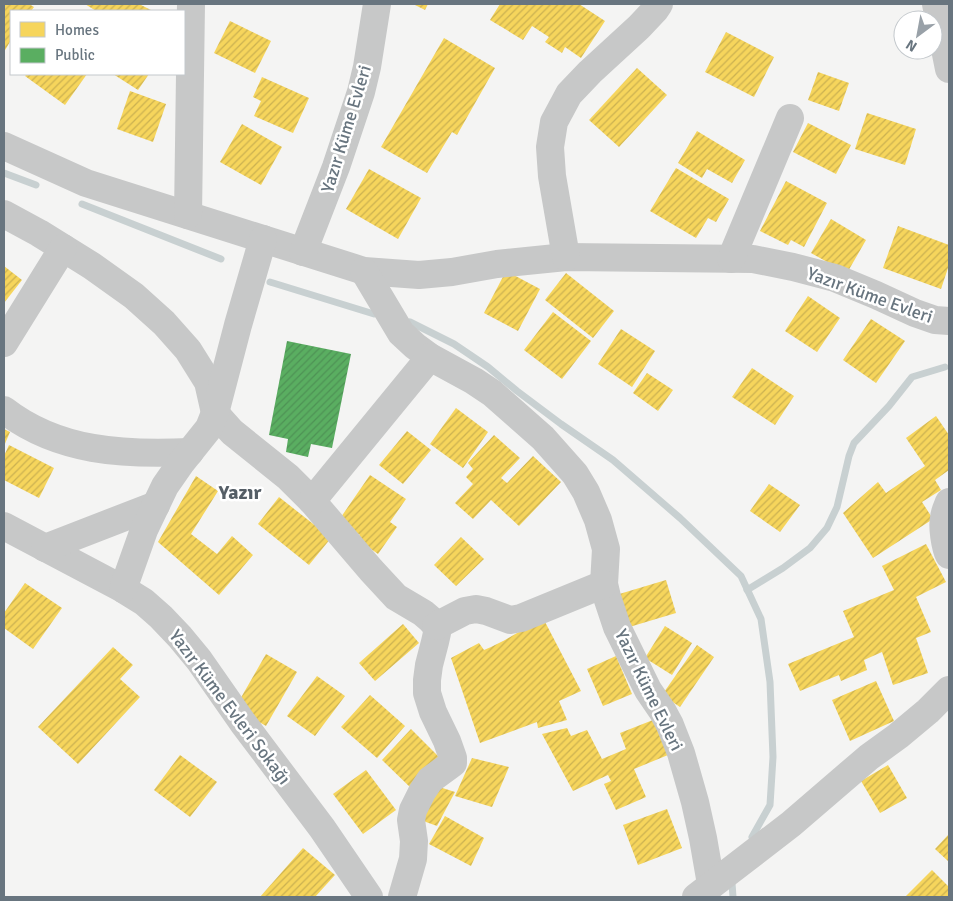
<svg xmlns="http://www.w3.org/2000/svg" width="953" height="901" font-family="Signika,sans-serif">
<defs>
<pattern id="homes-hatch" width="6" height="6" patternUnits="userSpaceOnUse" patternTransform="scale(1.25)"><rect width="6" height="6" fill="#f6d55c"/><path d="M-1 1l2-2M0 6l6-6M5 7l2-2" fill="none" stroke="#cbb151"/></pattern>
<pattern id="public-hatch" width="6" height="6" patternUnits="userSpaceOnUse" patternTransform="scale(1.25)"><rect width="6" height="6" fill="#5aae61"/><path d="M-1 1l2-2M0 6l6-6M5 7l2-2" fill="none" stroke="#4e9255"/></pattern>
</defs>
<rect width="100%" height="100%" fill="#f4f4f3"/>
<!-- homes -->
<g fill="url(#homes-hatch)">
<path d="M4,4H29L34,7L31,11H11V40L4,52Z"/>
<path d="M85,4H139L153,11H96Z"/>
<path d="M413,4H428L425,10Z"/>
<path d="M500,4H579L605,21L581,58L565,47L562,53L545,42L549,37L532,26L523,40L490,20Z"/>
<path d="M230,21L271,41L255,73L214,53Z"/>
<path d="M726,32L774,57L754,97L705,72Z"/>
<path d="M444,38L495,68L457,135L452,132L427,173L381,147Z"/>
<path d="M637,68L667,95L619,147L589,120Z"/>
<path d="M818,72L849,83L839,111L808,100Z"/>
<path d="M27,74H87L65,105L25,76Z"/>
<path d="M113,74H149L138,90Z"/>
<path d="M262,77L309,98L293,133L254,116L261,101L253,97Z"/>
<path d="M130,91L166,104L153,142L117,129Z"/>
<path d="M867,113L916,129L905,165L855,149Z"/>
<path d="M808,123L851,145L836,174L793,152Z"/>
<path d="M242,124L282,147L261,185L220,162Z"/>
<path d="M697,131L745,160L732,183L707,169L702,178L678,163Z"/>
<path d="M676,168L729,199L716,222L708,218L696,238L650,211Z"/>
<path d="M369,169L421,198L398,239L346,209Z"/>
<path d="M786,181L827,203L804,247L791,240L788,245L760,231Z"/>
<path d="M831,219L866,240L847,273L811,253Z"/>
<path d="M898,226L949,245V265L941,289L883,268Z"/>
<path d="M4,266L22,280L4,303Z"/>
<path d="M506,271L540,289L518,331L484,313Z"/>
<path d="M566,273L614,311L593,338L545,300Z"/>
<path d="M808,296L840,318L817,352L785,331Z"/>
<path d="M553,312L591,341L562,379L524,350Z"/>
<path d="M871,319L905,341L876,383L843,360Z"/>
<path d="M621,329L655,351L632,387L598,364Z"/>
<path d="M752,368L794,396L775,425L732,397Z"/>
<path d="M647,373L673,390L658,411L633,393Z"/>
<path d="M456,408L488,432L463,468L430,444Z"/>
<path d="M936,416L949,435V470L935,480L941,490L922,502L933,519L873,558L843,513L878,482L886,493L925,466L906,438Z"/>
<path d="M4,429L10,432L4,446Z"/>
<path d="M407,431L431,450L403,484L379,465Z"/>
<path d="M494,435L520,458L501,478L507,483L533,456L561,482L519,526L491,500L473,519L455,503L473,484L466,477L473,469L468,463Z"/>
<path d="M9,445L54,468L39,498L4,480V456Z"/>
<path d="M370,475L406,499L390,522L397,527L378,554L357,539L360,535L339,520Z"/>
<path d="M196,476L218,491L191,534L217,554L232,536L253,555L219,595L158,542Z"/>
<path d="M769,484L800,505L780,532L750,511Z"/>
<path d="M279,497L331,538L309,565L258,524Z"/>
<path d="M461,537L484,559L456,586L434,565Z"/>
<path d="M926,544L946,582L916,597L931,632L916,638L928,673L893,685L882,652L864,660L867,670L841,681L839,675L800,691L788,664L854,637L843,611L894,590L882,566Z"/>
<path d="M666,580L676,613L626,628L616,595Z"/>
<path d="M25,583L62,608L33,649L4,628V613Z"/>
<path d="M543,618L581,691L559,701L567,720L538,728L537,722L480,743L451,658L479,643L484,650L491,647L505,640Z"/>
<path d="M403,624L419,643L375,681L359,663Z"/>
<path d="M665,626L692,643L672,675L645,658Z"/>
<path d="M697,645L714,657L680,707L662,695Z"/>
<path d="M113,647L133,665L120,679L140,697L78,764L38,727Z"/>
<path d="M266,654L297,672L266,726L235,708Z"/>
<path d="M616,656L632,694L603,706L587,669Z"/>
<path d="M317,676L345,696L315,736L287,716Z"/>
<path d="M876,681L894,721L850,741L832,700Z"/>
<path d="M370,695L405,726L377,758L341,727Z"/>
<path d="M653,720L668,755L634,769L646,797L616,810L604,784L611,781L608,775L573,791L542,734L567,728L571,736L587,730L602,759L626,749L620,733Z"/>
<path d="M411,729L442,760L413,790L382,760Z"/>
<path d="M180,755L217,782L190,817L154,790Z"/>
<path d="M472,758L509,767L492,807L455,796Z"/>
<path d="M888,765L907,798L880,813L861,781Z"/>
<path d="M366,770L396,810L363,834L333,794Z"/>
<path d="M430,784L455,792L437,826L415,818Z"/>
<path d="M667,809L682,848L638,865L623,825Z"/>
<path d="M445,816L484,838L471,866L429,844Z"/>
<path d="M949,834V862L935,849Z"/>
<path d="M303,848L335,875L315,897H260Z"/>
<path d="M932,870L949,887V897H905Z"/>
</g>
<!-- public -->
<path fill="url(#public-hatch)" d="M287,341L351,354L332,448L311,444L308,457L286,452L288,439L269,435Z"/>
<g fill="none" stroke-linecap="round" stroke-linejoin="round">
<!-- stream -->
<g stroke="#c8d0d1" stroke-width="7">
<path d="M4,173L36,185"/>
<path d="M82,204L221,259"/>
<path d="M270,282L374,314"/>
<path d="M410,322L454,344L488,367L517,391L561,424L613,460L680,518L741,576L761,619L770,682L773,757L770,805L752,837"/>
<path d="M747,590L783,568L810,548L827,528L837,507L849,456L854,443L889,406L912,377L945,367"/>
<path d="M732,883L733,897"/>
</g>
<!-- minor -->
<g stroke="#c7c8c8" stroke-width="28">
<path d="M936,4L949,69"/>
<path d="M4,146L86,183L364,271L419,275L452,272L497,264L566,257L753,259L793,267L835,278L876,295L915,313L935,320L949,321"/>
<path d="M4,214L39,233L92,266L134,296L164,323L188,350L208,382L215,413L232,432L288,477L312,501L371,570L396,597L423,613L430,619L436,626L437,633L435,642L429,665L427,680V693L433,712L447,741L453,758V763L449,766L430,780L422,792L413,810L411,820L414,841L413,859L402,897"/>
<path d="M188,215L191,4"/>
<path d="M303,252L336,167L361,92L367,67L377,4"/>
<path d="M566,257L552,176L550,147L554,122L569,94L590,72L639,27L655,10L659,4"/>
<path d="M731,259L790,118"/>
<path d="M364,271L401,333L415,346L430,357L474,381L492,393L543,438L575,474L586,492L598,520L606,549L604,584L607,597L617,627L648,690L663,712L670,725L681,753L695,802L703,838L711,884"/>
<path d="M4,343L63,248"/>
<path d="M4,410C58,452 124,455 190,452"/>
<path d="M312,501L430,357"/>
<path d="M949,502C947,507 944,513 944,518C942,526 945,547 949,555"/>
<path d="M4,526L123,589L144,602L161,617L180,637L199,660L243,723L322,828L369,897"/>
<path d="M45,548L156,505"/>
<path d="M123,589L144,530L165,486L181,463L209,428L215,413L238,325L263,239"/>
<path d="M436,626L465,611L476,609L486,611L510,620L521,618L604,584"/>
<path d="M696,897L791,824L869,757L898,736L928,711L949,690"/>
</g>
</g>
<g text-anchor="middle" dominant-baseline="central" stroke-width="5" stroke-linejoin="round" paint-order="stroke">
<!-- street labels -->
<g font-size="18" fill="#68757f" stroke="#fff">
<text transform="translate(346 129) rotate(-73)">Yazır Küme Evleri</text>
<text transform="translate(870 295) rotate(20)">Yazır Küme Evleri</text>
<text transform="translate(649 690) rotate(64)">Yazır Küme Evleri</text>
<text transform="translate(230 707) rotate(53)">Yazır Küme Evleri Sokağı</text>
</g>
<!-- quarter labels -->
<g font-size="20" font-weight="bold" fill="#555e66" stroke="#fff">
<text x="240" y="492">Yazır</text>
</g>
</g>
<!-- border -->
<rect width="953" height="901" fill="none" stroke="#68757f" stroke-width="10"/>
<!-- legend -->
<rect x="10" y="10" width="175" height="65" fill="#ffffff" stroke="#c3c8cc"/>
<rect x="20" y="22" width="25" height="15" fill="#f6d55c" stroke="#c3c8cc"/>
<text x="55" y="35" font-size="15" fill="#68757f">Homes</text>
<rect x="20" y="48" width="25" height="15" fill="#5aae61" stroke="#c3c8cc"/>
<text x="55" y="60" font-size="15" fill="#68757f">Public</text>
<!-- north arrow -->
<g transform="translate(918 35) rotate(212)"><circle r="24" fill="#ffffff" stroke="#c3c8cc"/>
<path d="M0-4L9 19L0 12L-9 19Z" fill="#99a1a8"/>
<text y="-8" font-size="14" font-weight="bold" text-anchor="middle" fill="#68757f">N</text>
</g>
</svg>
